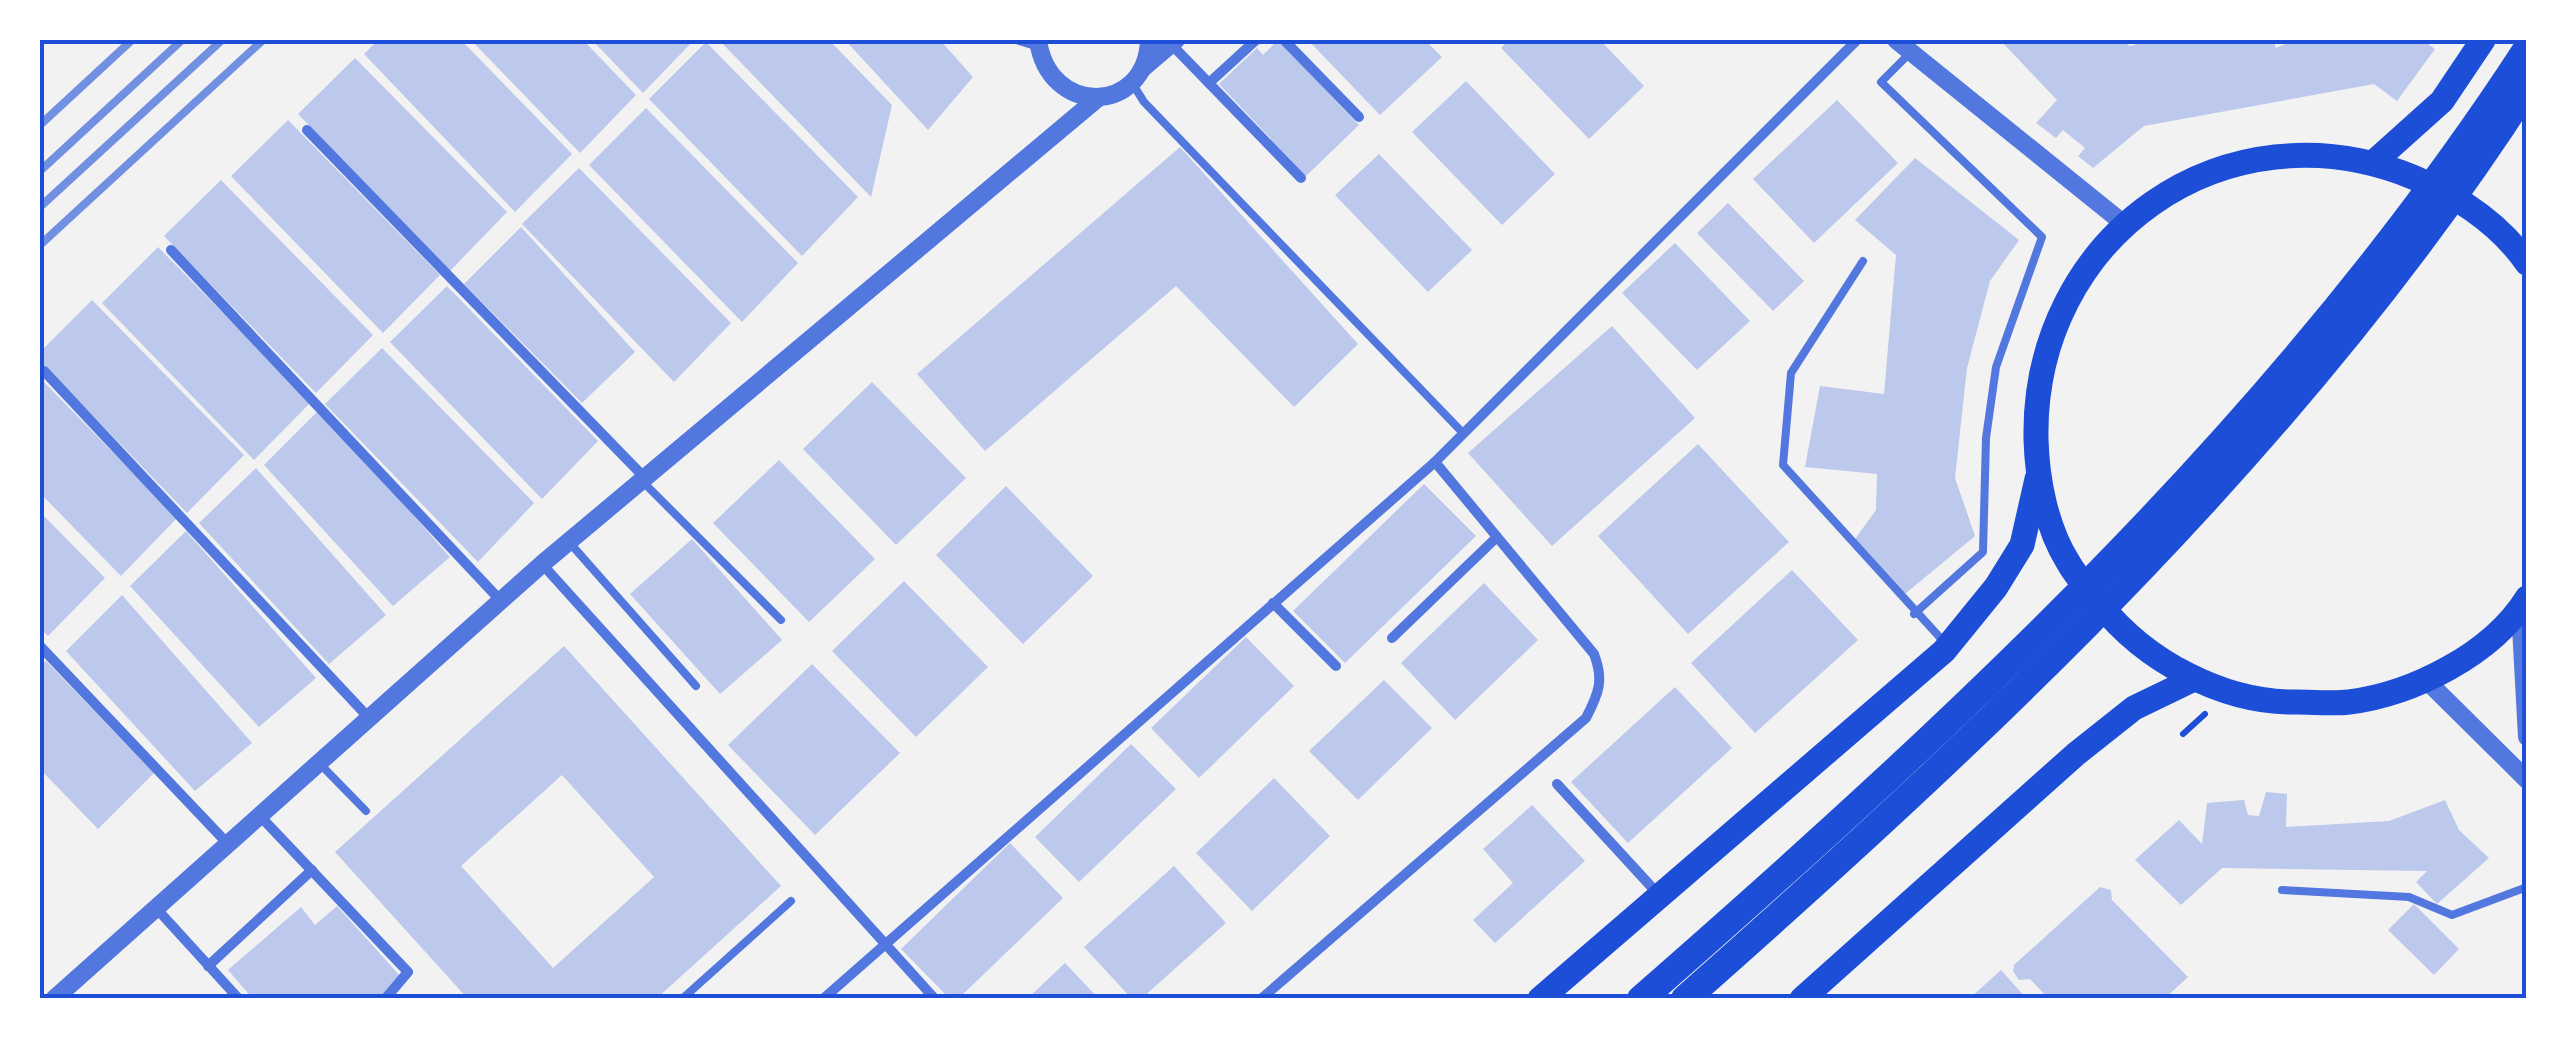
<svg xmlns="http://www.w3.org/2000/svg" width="2567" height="1039" font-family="'Sofia Sans Condensed',sans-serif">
<rect width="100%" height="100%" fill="#f2f2f2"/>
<!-- building -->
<g fill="#bdc9ec" fill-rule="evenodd">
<path d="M378,40H461L572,154L515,212L364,54Z"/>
<path d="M471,40H583L636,95L580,153Z"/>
<path d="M592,40H694L643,93Z"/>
<path d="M719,40H829L892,105L871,197Z"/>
<path d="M845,40H940L973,77L928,130Z"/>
<path d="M1278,40L1359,125L1306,176L1219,84L1257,48L1263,55Z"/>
<path d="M1308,40H1425L1442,57L1380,115Z"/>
<path d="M1509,40H1600L1644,86L1589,139L1501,48Z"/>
<path d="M2000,40H2122L2130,46L2154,40H2273L2276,48L2294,40H2423L2435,49L2397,101L2374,84L2144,126L2093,168L2078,156L2085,148L2063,130L2056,138L2036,123L2057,100Z"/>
<path d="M706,42L858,197L802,256L649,99Z"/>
<path d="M355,58L507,212L450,271L298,114Z"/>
<path d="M1466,81L1555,174L1502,225L1412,132Z"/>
<path d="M1837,100L1898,163L1814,243L1753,179Z"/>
<path d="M646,108L798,263L742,322L589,165Z"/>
<path d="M288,120L440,275L383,333L231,176Z"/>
<path d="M1180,147L1358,344L1294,407L1176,286L985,451L917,374Z"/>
<path d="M1379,154L1472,250L1428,292L1335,195Z"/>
<path d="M1915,158L2019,240L1990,281L1967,368L1955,478L1975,536L1900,598L1855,539L1876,510L1877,474L1805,467L1820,386L1884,394L1896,255L1855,220Z"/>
<path d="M579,168L731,323L674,382L522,224Z"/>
<path d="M221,180L373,335L316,393L164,236Z"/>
<path d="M1728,203L1804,281L1773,311L1697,233Z"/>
<path d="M521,227L635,352L582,403L464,284Z"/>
<path d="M1675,243L1750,321L1697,370L1622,293Z"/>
<path d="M158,247L311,402L254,460L102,303Z"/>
<path d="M447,286L598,441L542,499L390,342Z"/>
<path d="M92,300L244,455L187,513L40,361V352Z"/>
<path d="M1612,326L1695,418L1552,546L1468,453Z"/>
<path d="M382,348L534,503L478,562L325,404Z"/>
<path d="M40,378L177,518L121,576L40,493Z"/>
<path d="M872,382L966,478L896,545L803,449Z"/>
<path d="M320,409L450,557L393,606L264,465Z"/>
<path d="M1698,444L1789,542L1688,634L1598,536Z"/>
<path d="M779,460L875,559L809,622L713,523Z"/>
<path d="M256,468L386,615L329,664L199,523Z"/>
<path d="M1424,484L1476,536L1345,663L1293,611Z"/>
<path d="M1006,486L1093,576L1023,644L936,555Z"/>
<path d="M40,512L105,578L48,636L40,628Z"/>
<path d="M186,531L316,678L259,727L130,586Z"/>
<path d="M692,539L782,640L720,694L630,594Z"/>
<path d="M1792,570L1858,640L1755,733L1691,663Z"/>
<path d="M904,581L988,667L916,737L832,651Z"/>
<path d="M1484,583L1538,640L1455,720L1401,663Z"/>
<path d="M122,595L252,743L195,791L66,651Z"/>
<path d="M1246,637L1294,686L1199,778L1151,728Z"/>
<path d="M564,646L781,886L656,999H468L335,852ZM562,775L654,877L553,968L461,866Z"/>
<path d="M46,661L154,773L98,829L40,769V667Z"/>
<path d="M812,664L900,753L815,835L728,745Z"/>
<path d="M1384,680L1432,728L1358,800L1309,751Z"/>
<path d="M1675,687L1732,748L1628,843L1571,782Z"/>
<path d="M1131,744L1176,789L1079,882L1035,837Z"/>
<path d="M1274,778L1330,836L1252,911L1196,853Z"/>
<path d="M2266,792L2287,794L2286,827L2389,821L2445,800L2459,830L2489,858L2437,904L2416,882L2427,871L2222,868L2181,905L2135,860L2179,820L2202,844L2207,803L2244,800L2248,815L2259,816Z"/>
<path d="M1532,805L1585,861L1495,943L1473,920L1513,883L1483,849Z"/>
<path d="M1010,843L1063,898L958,999H950L901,949Z"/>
<path d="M1174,866L1226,923L1141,999H1132L1084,947Z"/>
<path d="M2100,887L2111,890L2112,900L2188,977L2164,999H2049L2030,979L2019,980L2013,971L2014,965Z"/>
<path d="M2414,904L2459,949L2434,975L2388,930Z"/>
<path d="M337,906L402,978L378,999H253L228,970L301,907L315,925Z"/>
<path d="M1065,963L1099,999H1027Z"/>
<path d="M2001,970L2027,999H1969Z"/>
</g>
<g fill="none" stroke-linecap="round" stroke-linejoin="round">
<!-- path -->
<path stroke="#1d4ed8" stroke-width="6" d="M2183,734L2205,714"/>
<!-- service -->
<g stroke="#5277de" stroke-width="8">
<path d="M1910,53L1881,82L2042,237L1996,367L1986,438L1983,552L1914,614"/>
<path d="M1132,83L1144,102L1463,433"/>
<path d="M1863,261L1791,373L1783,465L1945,643"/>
<path d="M641,480L781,620"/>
<path d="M569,542L696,686"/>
<path d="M319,763L366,811"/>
<path d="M2282,890L2409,897L2452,915L2527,887"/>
<path d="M682,999L791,901"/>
</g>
<!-- minor -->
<g stroke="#5277de" stroke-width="10">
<path d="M1019,40L1039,46"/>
<path d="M1284,40L1359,117"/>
<path d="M1171,44L1301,178"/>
<path d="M1209,83L1256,40"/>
<path d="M307,130L644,477"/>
<path d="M171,250L501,601"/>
<path d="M44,371L369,718"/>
<path d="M542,564L935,999"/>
<path d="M1273,603L1336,666"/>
<path d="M1392,638L1497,537"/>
<path d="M40,646L228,844"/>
<path d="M1557,784L1658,894"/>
<path d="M260,816L408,972L385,999"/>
<path d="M156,908L239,999"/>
<path d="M208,966L312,870"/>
<path d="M823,999L1435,462L1857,40"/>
<path d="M1261,999L1586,718C1599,693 1604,680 1594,654L1435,462"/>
</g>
<!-- tertiary -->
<g stroke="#5277de" stroke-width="18">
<path d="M1038,40C1048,116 1146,116 1149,40"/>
<path d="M1896,40L2123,223"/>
<path d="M1142,69L1176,40"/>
<path d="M2520,609L2527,737"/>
<path d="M2426,680L2527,780"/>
<path d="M54,999L542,564L1098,98"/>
</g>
<!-- primary -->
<g stroke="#1d4ed8" stroke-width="25">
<path d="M2374,162L2442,101L2483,40"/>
<path d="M2527,263C2499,223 2459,197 2415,178C2225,99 2032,237 2036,439C2037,479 2046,527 2068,562C2076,577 2090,591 2100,604C2145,661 2223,703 2296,702C2313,702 2332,704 2349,702C2413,694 2492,654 2527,598"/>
<path d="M1540,999L1944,651L1996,587L2022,545L2037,479"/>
<path d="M1802,999L2076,754L2134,708L2194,679"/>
</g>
<!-- trunk -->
<g stroke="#1d4ed8" stroke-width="28">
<path d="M1641,999C1968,713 2289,415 2527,49"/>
<path d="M1685,999C1994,726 2303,437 2527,88"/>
</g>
<!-- rail -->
<g stroke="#7290e2" stroke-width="8">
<path d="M40,125L132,40"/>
<path d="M40,171L182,40"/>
<path d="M40,207L222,40"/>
<path d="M40,245L263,40"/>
</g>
</g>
<!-- border -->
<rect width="2567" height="1039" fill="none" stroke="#ffffff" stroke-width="85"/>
<rect x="42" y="42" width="2482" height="954" fill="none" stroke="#1d4ed8" stroke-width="4"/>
</svg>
